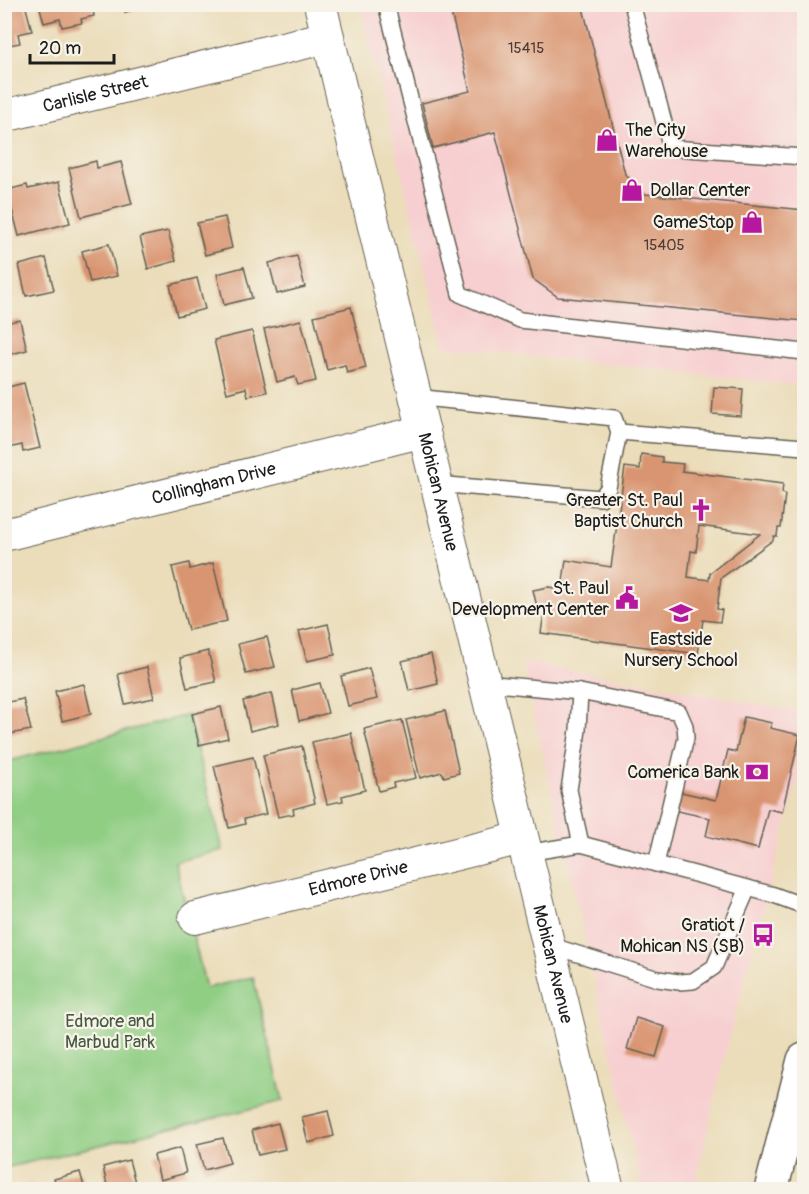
<svg xmlns="http://www.w3.org/2000/svg" width="809" height="1194" font-family="Pangolin,sans-serif">
<rect width="100%" height="100%" fill="#f7f3e8"/>
<filter id="ink" filterUnits="userSpaceOnUse"><feTurbulence type="fractalNoise" baseFrequency=".0167" numOctaves="2"/><feDisplacementMap in="SourceGraphic" scale="12" xChannelSelector="R" yChannelSelector="G"/><feConvolveMatrix kernelMatrix="1 2 1 2 8 2 1 2 1" color-interpolation-filters="sRGB"/></filter>
<filter id="wash" filterUnits="userSpaceOnUse"><feTurbulence type="fractalNoise" baseFrequency=".008" numOctaves="4" result="noise"/><feDisplacementMap in="SourceGraphic" scale="24" xChannelSelector="R" yChannelSelector="G"/><feGaussianBlur stdDeviation="1.35" result="paint"/><feColorMatrix in="noise" values="0 0 0 0 0 0 0 0 0 0 0 0 0 0 0 0 0 1.4 0 .05"/><feComposite in="paint" operator="in"/></filter>
<g filter="url(#wash)">
<rect width="100%" height="100%" fill="#ebddba"/>
<!-- built -->
<g fill="#f7cfd0">
<path d="M360,5H804V386L444,346Z"/>
<path d="M522,662L804,712V757L728,1042L694,1189H642Z"/>
</g>
<!-- green -->
<path fill="#90ce84" stroke="#567550" stroke-width="1.5" d="M188,715L223,850L175,862L206,988L253,977L283,1101L5,1168V762Z"/>
<g id="blocks">
<!-- building -->
<g fill="#d99471" fill-rule="evenodd">
<path d="M4,4H25L32,31L18,34L20,43L4,46Z"/>
<path d="M39,4H92L94,16L81,19L82,23L62,27L60,19L44,23Z"/>
<path d="M123,4H145L146,7L125,12Z"/>
<path d="M449,4H582L625,174L645,194L804,210V321L558,297L533,279L495,132L433,148L422,103L470,91Z"/>
<path d="M96,161L97,168L121,162L132,204L81,217L69,168Z"/>
<path d="M59,182L70,223L19,236L7,190L27,185L28,189Z"/>
<path d="M225,217L232,248L205,255L197,223Z"/>
<path d="M168,231L176,261L148,269L140,237Z"/>
<path d="M109,244L117,276L90,282L82,251Z"/>
<path d="M297,256L305,287L277,294L269,263Z"/>
<path d="M46,258L54,290L26,296L19,265Z"/>
<path d="M244,267L252,298L224,305L217,274Z"/>
<path d="M197,278L205,309L177,316L170,285Z"/>
<path d="M351,307L366,368L347,373L345,365L327,370L314,316Z"/>
<path d="M20,320L27,350L4,356V323Z"/>
<path d="M301,320L316,381L298,385L295,377L277,382L264,329Z"/>
<path d="M252,331L267,392L248,396L246,388L227,393L214,340Z"/>
<path d="M24,383L40,448L23,452L22,445L4,449V388Z"/>
<path d="M714,387L743,389L741,416L712,414Z"/>
<path d="M641,454L662,457V462L683,464L682,471L783,484L782,493L785,494L781,528H778L777,536H774L773,540L721,578L717,609L722,610L720,622L703,620L698,654L541,633L545,606L537,607L533,590L548,587L562,589L566,560L611,567L625,467L640,469ZM699,526L760,534L710,573L709,580L688,577L691,551L696,552Z"/>
<path d="M189,563L190,569L213,563L227,621L188,630L172,567Z"/>
<path d="M328,624L335,655L307,661L299,631Z"/>
<path d="M267,637L275,667L246,674L238,644Z"/>
<path d="M208,651L216,682L187,688L180,658Z"/>
<path d="M431,654L438,684L409,691L402,661Z"/>
<path d="M147,667L154,698L125,704L118,674Z"/>
<path d="M369,668L377,699L348,706L341,676Z"/>
<path d="M320,683L328,713L299,721L292,690Z"/>
<path d="M84,684L91,714L62,721L55,691Z"/>
<path d="M272,693L279,724L250,731L243,701Z"/>
<path d="M23,699L31,730L4,735V703Z"/>
<path d="M221,707L228,738L199,745L192,714Z"/>
<path d="M445,711L459,773L444,777L442,772L420,778L406,720Z"/>
<path d="M744,717L772,723L770,728L800,735L782,812L768,809L758,849L706,836L710,818L677,811L681,792L716,800L728,750L736,752Z"/>
<path d="M402,720L416,778L393,783L394,787L379,791L364,729Z"/>
<path d="M351,733L365,790L342,796L343,801L327,804L312,742Z"/>
<path d="M302,746L315,803L293,809L294,814L278,817L263,755Z"/>
<path d="M253,757L266,814L244,819L245,824L229,828L214,766Z"/>
<path d="M636,1018L665,1027L656,1057L627,1049Z"/>
<path d="M328,1111L334,1136L308,1143L302,1117Z"/>
<path d="M278,1123L285,1149L258,1155L252,1130Z"/>
<path d="M223,1138L230,1163L204,1170L197,1144Z"/>
<path d="M180,1148L186,1173L160,1180L154,1155Z"/>
<path d="M129,1160L136,1186L120,1190H108L103,1167Z"/>
<path d="M80,1172L85,1190H56L54,1179Z"/>
<path d="M31,1184L32,1190H14V1189Z"/>
</g>
</g>
</g>
<g filter="url(#ink)">
<use href="#blocks" fill-opacity="0" stroke="#646053" stroke-width="1.5"/>
<g fill="none" stroke-linecap="round" stroke-linejoin="round">
<!-- lane casing -->
<g stroke="#646053" stroke-width="18">
<g id="lane">
<path d="M386,4L460,294L520,320L804,352"/>
<path d="M632,4L671,148L804,157"/>
<path d="M415,397L614,418L619,432L608,488L601,498L436,484"/>
<path d="M619,432L804,447"/>
<path d="M485,683L580,692L679,712L685,726L686,738L656,864"/>
<path d="M580,692L578,730L569,790L581,844"/>
<path d="M526,853L581,844L774,895L804,906"/>
<path d="M549,945L658,979L679,982L693,981L714,967L748,888"/>
</g>
</g>
<!-- street casing -->
<g stroke="#646053" stroke-width="34">
<g id="street">
<path id="s1" d="M320,4L608,1190"/>
<path id="s2" d="M4,116L328,37"/>
<path id="s3" d="M4,535L424,431"/>
<path id="s4" d="M195,918L522,838"/>
</g>
</g>
<!-- primary casing -->
<g stroke="#646053" stroke-width="36">
<path id="primary" d="M771,1190L804,1060"/>
</g>
<!-- lane -->
<use href="#lane" stroke="#fff" stroke-width="15"/>
<!-- street -->
<use href="#street" stroke="#fff" stroke-width="32"/>
<!-- primary -->
<use href="#primary" stroke="#fff" stroke-width="33"/>
</g>
</g>
<!-- icons -->
<defs>
<g id="shop-bare" transform="scale(1.8)"><path d="M-5-2.5h2.3a2.7 3.5 0 0 1 5.4 0H5L5.5 6h-11ZM-1.5-2.5h3a1.5 2.3 0 0 0-3 0Z" fill="#b5179e" stroke="#f7f3e8" stroke-width="2.5" paint-order="stroke"/></g>
<g id="church-bare" transform="scale(1.8)"><path d="M-1.2-6h2.4v3.5h3.3v2.4h-3.3V6h-2.4V-.1h-3.3v-2.4h3.3Z" fill="#b5179e" stroke="#f7f3e8" stroke-width="2.5" paint-order="stroke"/></g>
<g id="civic-bare" transform="scale(1.8)"><path d="M-.6-6.5H3V-4.5H.6V-3L4-1V1h2V6H-6V1h2V-1L-.6-3ZM-1.2 2.5V6h2.4V2.5Z" fill="#b5179e" stroke="#f7f3e8" stroke-width="2.5" paint-order="stroke"/></g>
<g id="school-bare" transform="scale(1.8)"><path d="M0-5L7-2L0 1L-7-2ZM-4 1L0 2.5L4 1V4Q0 6-4 4Z" fill="#b5179e" stroke="#f7f3e8" stroke-width="2.5" paint-order="stroke"/></g>
<g id="bank-bare" transform="scale(1.8)"><path d="M-6-4H6V4H-6ZM0-2.3a2.3 2.3 0 1 0 0 4.6a2.3 2.3 0 1 0 0-4.6Z" fill="#b5179e" stroke="#f7f3e8" stroke-width="2.5" paint-order="stroke"/></g>
<g id="bus-bare" transform="scale(1.8)"><path d="M-5-6H5V4H4V6H2V4H-2V6H-4V4H-5ZM-3.5-4V0h7V-4ZM-3.5 1.2v1.5H-2V1.2ZM2 1.2v1.5H3.5V1.2Z" fill="#b5179e" stroke="#f7f3e8" stroke-width="2.5" paint-order="stroke"/></g>
</defs>
<g fill-rule="evenodd">
<use href="#shop-bare" x="607" y="140"/>
<use href="#shop-bare" x="632" y="190"/>
<use href="#shop-bare" x="752" y="222"/>
<use href="#church-bare" x="701" y="510"/>
<use href="#civic-bare" x="627" y="598"/>
<use href="#school-bare" x="681" y="613"/>
<use href="#bank-bare" x="757" y="772"/>
<use href="#bus-bare" x="763" y="935"/>
</g>
<g text-anchor="middle" dominant-baseline="central" stroke-width="4.5" stroke-linejoin="round" paint-order="stroke">
<!-- number labels -->
<g font-size="15" fill="#4b3a31">
<text x="526" y="48">15415</text>
<text x="664" y="245">15405</text>
</g>
<!-- street labels -->
<g font-size="18" fill="#1c1c1c" stroke="#f7f3e8">
<text stroke="none"><textPath href="#s2" startOffset="94">Carlisle Street</textPath></text>
<text stroke="none"><textPath href="#s3" startOffset="216">Collingham Drive</textPath></text>
<text stroke="none"><textPath href="#s1" startOffset="502">Mohican Avenue</textPath></text>
<text stroke="none"><textPath href="#s4" startOffset="168">Edmore Drive</textPath></text>
<text stroke="none"><textPath href="#s1" startOffset="988">Mohican Avenue</textPath></text>
</g>
<!-- poi labels -->
<g font-size="18" fill="#1c1c1c" stroke="#f7f3e8" text-anchor="end">
<text x="625" y="130" text-anchor="start">The City<tspan x="625" dy="21">Warehouse</tspan></text>
<text x="650" y="190" text-anchor="start">Dollar Center</text>
<text x="734" y="222">GameStop</text>
<text x="683" y="500">Greater St. Paul<tspan x="683" dy="21">Baptist Church</tspan></text>
<text x="609" y="588">St. Paul<tspan x="609" dy="21">Development Center</tspan></text>
<text x="681" y="639" text-anchor="middle">Eastside<tspan x="681" dy="21">Nursery School</tspan></text>
<text x="739" y="772">Comerica Bank</text>
<text x="745" y="925">Gratiot /<tspan x="745" dy="21">Mohican NS (SB)</tspan></text>
</g>
<!-- park labels -->
<g font-size="18" fill="#455a40" stroke="#f7f3e8">
<text x="110" y="1021">Edmore and<tspan x="110" dy="21">Marbud Park</tspan></text>
</g>
</g>
<!-- margin -->
<rect width="809" height="1194" fill="none" stroke="#f7f3e8" stroke-width="24"/>
<!-- scale -->
<path d="M30 54v9h84v-9" fill="none" stroke="#1c1c1c" stroke-width="3"/>
<text x="39" y="54" font-size="18" fill="#1c1c1c" stroke="#f7f3e8" stroke-width="4.5" paint-order="stroke">20 m</text>
</svg>
